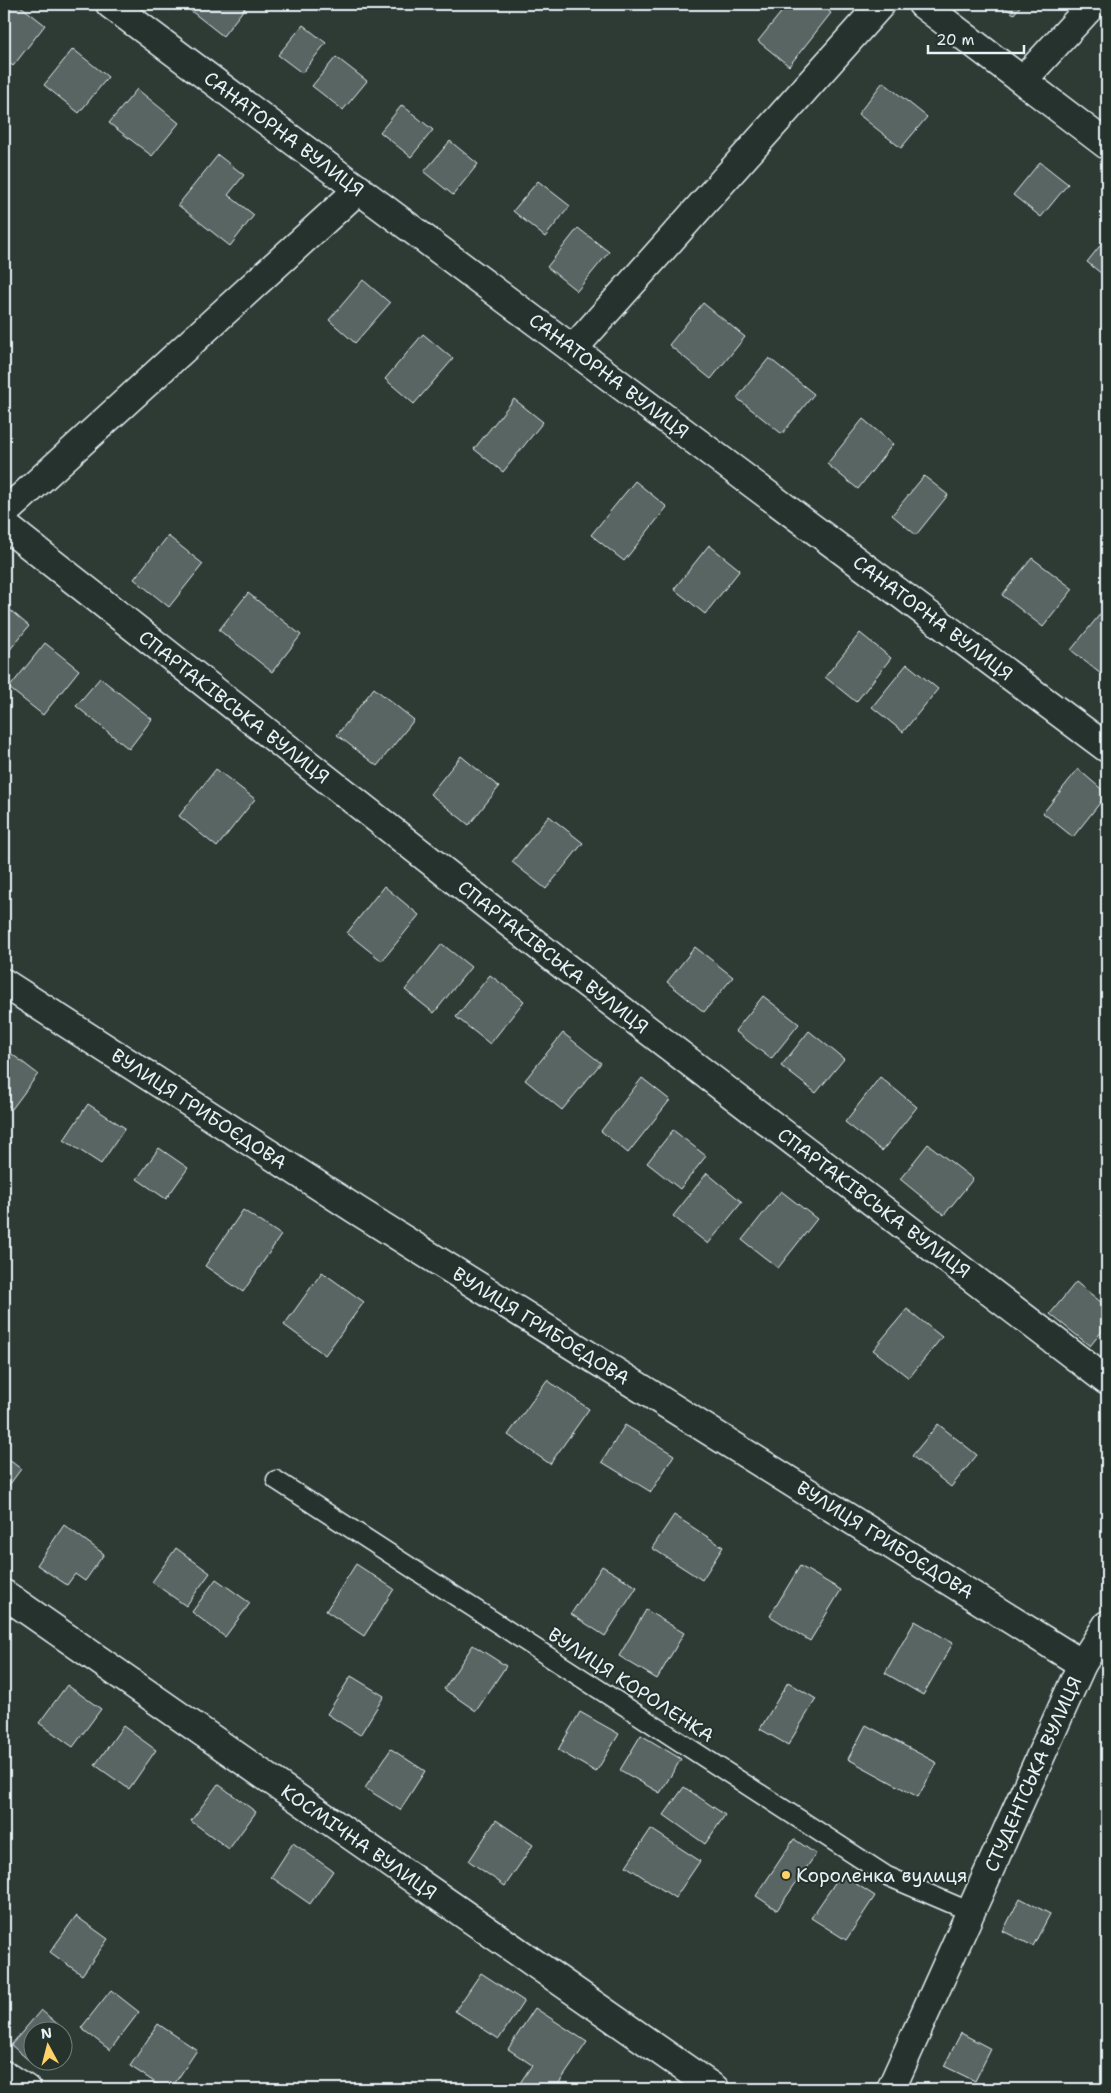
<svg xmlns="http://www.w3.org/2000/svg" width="1111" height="2093" font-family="'Shantell Sans',sans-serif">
<rect width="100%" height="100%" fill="#2e3b35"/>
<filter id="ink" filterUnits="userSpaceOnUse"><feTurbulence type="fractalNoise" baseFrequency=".02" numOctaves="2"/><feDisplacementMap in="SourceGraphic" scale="10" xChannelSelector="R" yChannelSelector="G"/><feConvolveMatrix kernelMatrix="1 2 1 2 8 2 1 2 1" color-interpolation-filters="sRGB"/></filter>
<g filter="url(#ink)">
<!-- building -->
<g fill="#596563" stroke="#e8f1f8">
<path d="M14,4H18L45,25L13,66L4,59V17Z"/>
<path d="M189,4H248L223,36L186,7Z"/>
<path d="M788,4H819L831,13L789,66L758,41Z"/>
<path d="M1000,4H1022L1014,14Z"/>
<path d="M303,25L326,43L302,73L278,55Z"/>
<path d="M73,49L108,77L79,113L44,85Z"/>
<path d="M336,57L367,81L343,110L312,86Z"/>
<path d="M883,82L927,117L901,148L858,114Z"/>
<path d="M137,89L179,123L152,156L109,123Z"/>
<path d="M402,105L433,130L411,157L380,132Z"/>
<path d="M450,141L478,164L453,195L424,172Z"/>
<path d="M218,155L244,175L228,195L254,215L230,246L178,205Z"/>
<path d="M1040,162L1068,184L1041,217L1013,195Z"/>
<path d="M538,181L570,206L545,237L513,211Z"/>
<path d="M578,228L609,252L577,291L547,267Z"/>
<path d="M1107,237V278L1087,262Z"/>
<path d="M363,280L390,303L355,343L329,320Z"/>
<path d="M703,303L745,337L711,379L669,345Z"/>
<path d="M423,334L453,359L414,404L385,379Z"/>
<path d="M769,358L814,394L782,434L737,398Z"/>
<path d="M514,399L543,422L503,472L474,449Z"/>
<path d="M863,419L893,444L858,489L827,464Z"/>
<path d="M924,476L948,495L916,535L892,515Z"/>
<path d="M635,481L667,507L624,561L591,535Z"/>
<path d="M168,536L203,564L169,607L134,579Z"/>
<path d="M709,545L740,570L705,614L674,589Z"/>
<path d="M1032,558L1073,589L1043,627L1002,595Z"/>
<path d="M248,593L301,635L272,672L219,630Z"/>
<path d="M4,605L29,626L4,657Z"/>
<path d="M1101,613L1107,617V679L1071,650Z"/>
<path d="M860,633L891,658L856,702L825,677Z"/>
<path d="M45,643L79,670L43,715L9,688Z"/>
<path d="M907,664L938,689L903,732L872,707Z"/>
<path d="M100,678L152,719L129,749L76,706Z"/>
<path d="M374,688L414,720L377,766L337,735Z"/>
<path d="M461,756L499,787L469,825L430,794Z"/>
<path d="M216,769L255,799L217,847L179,816Z"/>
<path d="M1078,769L1107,794L1073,837L1043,813Z"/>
<path d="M549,816L583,843L546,889L512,862Z"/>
<path d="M384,886L419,915L382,961L347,933Z"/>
<path d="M442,944L471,967L434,1013L405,990Z"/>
<path d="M695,947L733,977L704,1012L667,982Z"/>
<path d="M490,975L524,1001L490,1044L456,1017Z"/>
<path d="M763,996L799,1024L771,1059L735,1031Z"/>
<path d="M809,1031L844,1059L816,1093L781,1066Z"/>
<path d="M563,1033L601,1063L562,1110L525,1080Z"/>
<path d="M4,1048L38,1074L12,1109L4,1102Z"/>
<path d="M880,1077L917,1107L882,1151L845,1122Z"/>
<path d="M642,1078L670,1100L628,1153L601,1131Z"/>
<path d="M88,1104L125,1128L101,1164L64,1140Z"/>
<path d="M673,1130L706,1156L680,1189L647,1163Z"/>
<path d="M928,1144L973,1179L944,1215L900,1179Z"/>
<path d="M159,1148L188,1168L166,1199L137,1179Z"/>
<path d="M707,1173L742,1202L708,1244L673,1216Z"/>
<path d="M781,1191L817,1219L778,1268L742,1240Z"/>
<path d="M243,1210L281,1235L243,1292L205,1266Z"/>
<path d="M322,1272L364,1302L325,1355L284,1325Z"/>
<path d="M1076,1282L1107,1307V1325L1090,1346L1050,1314Z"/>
<path d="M907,1309L942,1337L909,1378L873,1350Z"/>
<path d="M547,1380L589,1409L550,1464L508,1435Z"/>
<path d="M938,1424L977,1455L951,1487L912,1456Z"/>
<path d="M625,1425L674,1455L651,1492L602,1462Z"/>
<path d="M4,1456L21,1469L4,1492Z"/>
<path d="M674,1515L723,1547L702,1580L652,1548Z"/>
<path d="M64,1525L104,1554L85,1581L75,1574L67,1585L37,1565Z"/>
<path d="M176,1548L210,1573L186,1606L152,1582Z"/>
<path d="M356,1564L394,1589L364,1636L326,1611Z"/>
<path d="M602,1566L637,1587L605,1636L571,1614Z"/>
<path d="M800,1566L841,1590L810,1641L770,1616Z"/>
<path d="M216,1579L250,1603L225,1637L192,1612Z"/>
<path d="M646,1610L684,1633L657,1679L619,1656Z"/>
<path d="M915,1621L953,1643L923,1695L885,1673Z"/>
<path d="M473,1645L506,1666L476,1711L444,1689Z"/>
<path d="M351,1676L384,1696L360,1735L327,1714Z"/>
<path d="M788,1682L816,1699L788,1745L760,1729Z"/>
<path d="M67,1685L101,1709L73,1747L39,1723Z"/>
<path d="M580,1712L619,1734L596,1772L558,1750Z"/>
<path d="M866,1725L937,1763L918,1797L848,1759Z"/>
<path d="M123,1726L156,1750L129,1789L95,1765Z"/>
<path d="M641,1735L681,1759L660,1793L620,1770Z"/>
<path d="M391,1749L425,1771L400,1810L365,1788Z"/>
<path d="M218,1784L256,1812L229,1849L191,1821Z"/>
<path d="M684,1787L725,1815L705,1844L664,1815Z"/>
<path d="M496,1820L533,1845L505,1886L469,1861Z"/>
<path d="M651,1829L700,1861L675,1898L626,1866Z"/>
<path d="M794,1839L816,1854L777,1910L756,1896Z"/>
<path d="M293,1843L333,1871L310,1904L271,1877Z"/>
<path d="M841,1874L875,1896L846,1940L811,1918Z"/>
<path d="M1020,1898L1050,1914L1033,1946L1003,1931Z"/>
<path d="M76,1916L108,1939L82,1975L50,1952Z"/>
<path d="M481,1973L524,2001L499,2039L455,2011Z"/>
<path d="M111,1990L139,2012L110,2050L81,2028Z"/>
<path d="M535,2008L587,2042L555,2089H516L532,2065L508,2049Z"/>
<path d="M41,2010L68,2033L62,2040V2030H32V2060H46L39,2069L11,2045Z"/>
<path d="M158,2024L197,2050L171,2089H165L130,2066Z"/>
<path d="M961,2033L991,2049L975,2081L944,2066Z"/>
</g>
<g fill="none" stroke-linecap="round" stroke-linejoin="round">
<!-- service casing -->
<g stroke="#e8f1f8" stroke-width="21">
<path id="service" d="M276,1480L887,1876L971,1912"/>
</g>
<!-- minor casing -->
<g stroke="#e8f1f8" stroke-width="31">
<g id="minor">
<path d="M110,4L1107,748"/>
<path d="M922,4L1107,145"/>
<path d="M1023,80L1093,4"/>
<path d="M573,349L881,4"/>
<path d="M4,513L359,189"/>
<path d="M4,525L564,966L1107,1381"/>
<path d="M4,983L358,1211L1082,1664"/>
<path d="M4,1594L715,2089"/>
<path d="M4,2075L26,2089"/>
<path d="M891,2089L1082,1664L1107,1625"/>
</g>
</g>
<!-- service -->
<use href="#service" stroke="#26332d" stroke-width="18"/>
<!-- minor -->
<use href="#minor" stroke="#26332d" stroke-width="28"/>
</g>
</g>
<!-- markers -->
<circle fill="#ffd166" stroke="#26332d" stroke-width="2" cx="786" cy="1875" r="5"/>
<g text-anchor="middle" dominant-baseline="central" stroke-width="4" stroke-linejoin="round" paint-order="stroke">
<!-- street labels -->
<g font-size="19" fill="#e8f1f8" stroke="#26332d">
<text transform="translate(284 134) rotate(37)">САНАТОРНА ВУЛИЦЯ</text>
<text transform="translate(609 376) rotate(37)">САНАТОРНА ВУЛИЦЯ</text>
<text transform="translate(933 618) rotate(37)">САНАТОРНА ВУЛИЦЯ</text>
<text transform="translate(234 707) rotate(38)">СПАРТАКІВСЬКА ВУЛИЦЯ</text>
<text transform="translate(553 957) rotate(38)">СПАРТАКІВСЬКА ВУЛИЦЯ</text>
<text transform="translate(199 1109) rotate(33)">ВУЛИЦЯ ГРИБОЄДОВА</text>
<text transform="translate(874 1203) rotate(37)">СПАРТАКІВСЬКА ВУЛИЦЯ</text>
<text transform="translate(541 1326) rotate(32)">ВУЛИЦЯ ГРИБОЄДОВА</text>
<text transform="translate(885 1540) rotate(32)">ВУЛИЦЯ ГРИБОЄДОВА</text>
<text transform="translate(631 1685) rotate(33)">ВУЛИЦЯ КОРОЛЕНКА</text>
<text transform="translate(1033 1774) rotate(-66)">СТУДЕНТСЬКА ВУЛИЦЯ</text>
<text transform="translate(359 1842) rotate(35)">КОСМІЧНА ВУЛИЦЯ</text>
</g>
<!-- poi labels -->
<g font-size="19" fill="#e8f1f8" stroke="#26332d" text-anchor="start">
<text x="796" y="1875">Короленка вулиця</text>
</g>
</g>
<!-- margin -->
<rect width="1111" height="2093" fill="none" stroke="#26332d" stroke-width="20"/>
<rect x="10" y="10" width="1091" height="2073" fill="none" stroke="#e8f1f8" stroke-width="2" filter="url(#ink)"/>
<!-- north arrow -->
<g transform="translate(48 2046) rotate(353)"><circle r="24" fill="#26332d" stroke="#747f7e"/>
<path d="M0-4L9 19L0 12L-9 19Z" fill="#ffd166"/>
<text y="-8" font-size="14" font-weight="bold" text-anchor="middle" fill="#e8f1f8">N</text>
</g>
<!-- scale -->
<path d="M928 45v8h96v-8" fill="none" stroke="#e8f1f8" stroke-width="2.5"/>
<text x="936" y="45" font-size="15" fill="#e8f1f8" stroke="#26332d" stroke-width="4" paint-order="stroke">20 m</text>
</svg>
